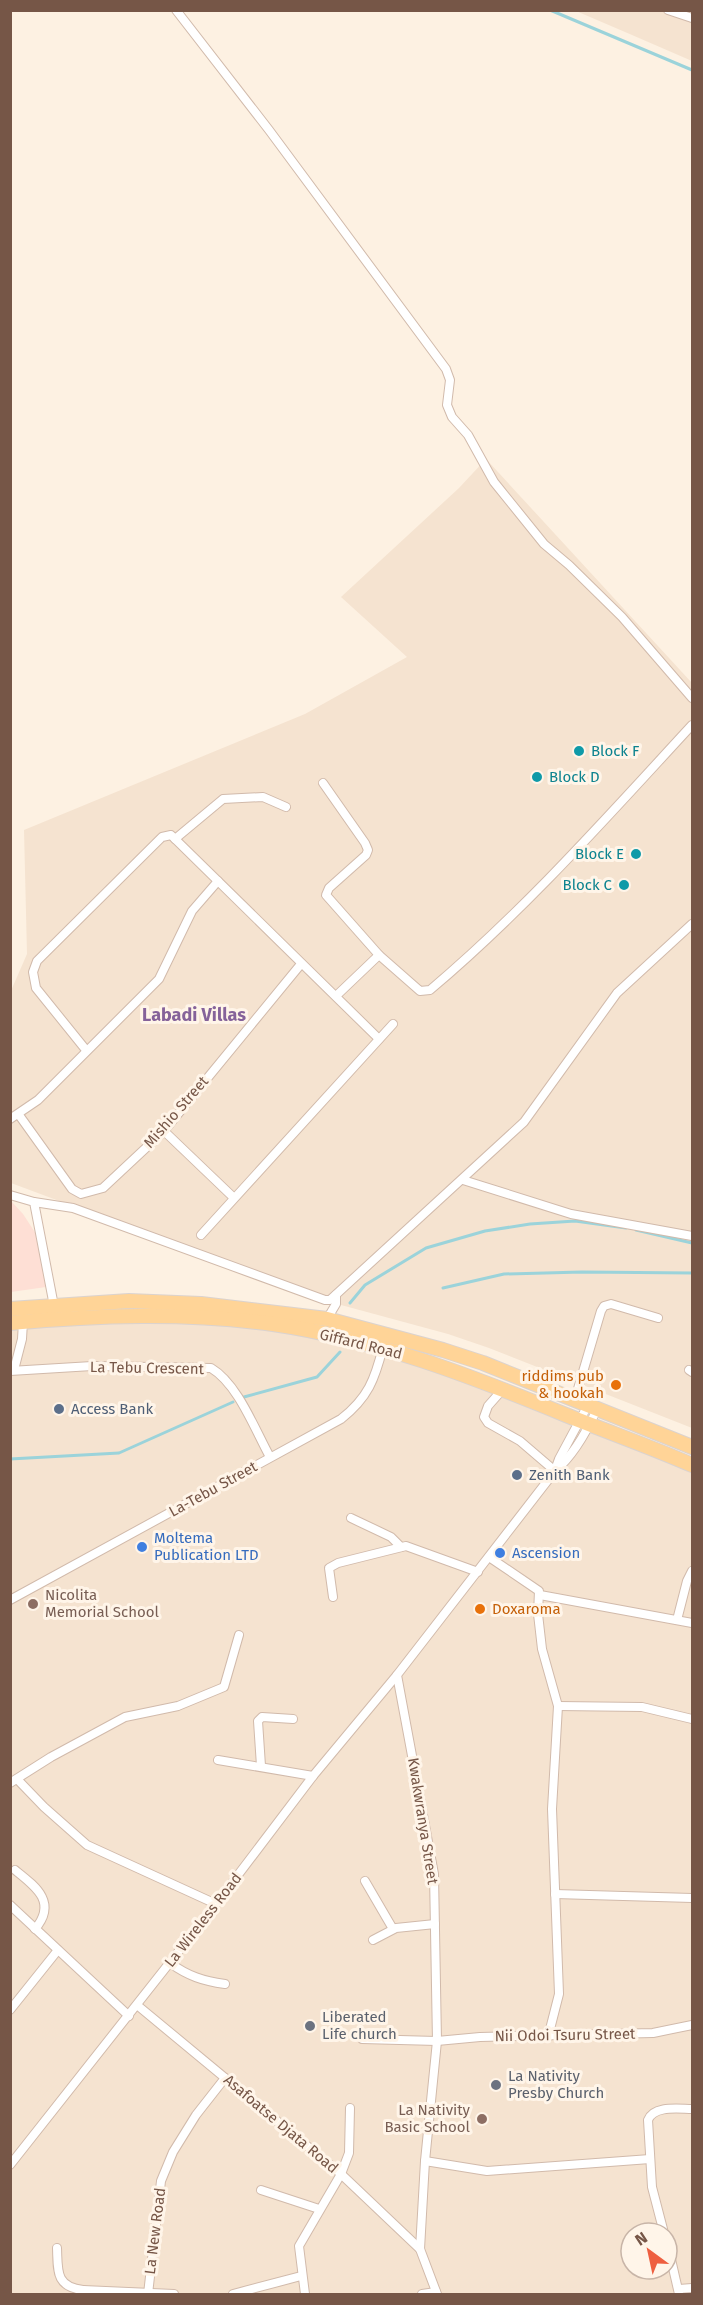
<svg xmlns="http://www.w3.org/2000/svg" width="703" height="2305" font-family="'Fira Sans',sans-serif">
<rect width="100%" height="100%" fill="#fdf1e2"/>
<!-- residential -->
<g fill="#f5e3d0" fill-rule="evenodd">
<path d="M576,11H692V61L632,35Z"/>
<path d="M486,459L692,683V1428L489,1348L448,1334L330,1302L11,1183L10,993L27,954L24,830L305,714L407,657L341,597L459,488Z"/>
<path d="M160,1320L212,1323L282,1332L359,1346L490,1390L692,1471V2294H11V1327ZM631,2233H667V2269H631Z"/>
</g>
<!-- commercial -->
<path fill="#fedfd5" d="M10,1200L23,1214L38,1237L46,1287L11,1292Z"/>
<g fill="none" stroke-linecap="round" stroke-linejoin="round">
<!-- stream -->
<g stroke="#9bd3da" stroke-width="3">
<path d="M550,10L692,70"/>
<path d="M636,1230L692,1243"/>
<path d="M443,1288L504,1274L582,1272L692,1273"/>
<path d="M350,1303L365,1285L426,1248L485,1231L530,1224L575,1221L626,1228"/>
<path d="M244,1397L317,1377L340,1352"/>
<path d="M10,1459L119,1453L233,1402"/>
</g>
<!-- minor casing -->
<g stroke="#d1baab" stroke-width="10">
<g id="minor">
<path d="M176,10L269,130L446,369L450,380L447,405L452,417L468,435L494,482L544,544L569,565L622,617L692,698"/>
<path d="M668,10L692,18"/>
<path d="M323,783L365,843L368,850L366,855L329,888L326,895L379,955"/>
<path d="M175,839L223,799L263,797L286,807"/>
<path d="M336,996L379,955L420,991L430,990C525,910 608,816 692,725"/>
<path d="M86,1050L36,988L33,972L37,961L162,837L171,835L379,1039"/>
<path d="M19,1115L72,1189L81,1194L103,1188L164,1131L301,964"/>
<path d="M10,1119L38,1100L159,979L192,911L218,881"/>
<path d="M164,1131L233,1197"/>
<path d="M463,1180L571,1214L692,1236"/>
<path d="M10,1195L34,1202L54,1306"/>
<path d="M34,1202L73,1208L325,1300H330L524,1122L617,993L692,924"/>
<path d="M201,1235L393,1024"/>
<path d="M327,1319L336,1304V1295"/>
<path d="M14,1370L22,1339L23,1322"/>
<path d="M689,1370L692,1372"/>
<path d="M10,1371L92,1366L211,1368C238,1384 255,1430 270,1457"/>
<path d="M503,1389L488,1406L484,1417L488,1423L520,1441L555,1471"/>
<path d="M575,1399L601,1311L604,1306L611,1304L658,1318"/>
<path d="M555,1470L559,1459L588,1405"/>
<path d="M351,1518L391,1537L401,1547"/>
<path d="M489,1557L539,1591L538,1614L542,1649L558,1706L552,1809L559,1994L548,2037"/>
<path d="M540,1595L692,1623"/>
<path d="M333,1597L329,1568L338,1563L406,1546L478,1572"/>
<path d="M10,1600L341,1419C368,1398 375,1379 383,1347"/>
<path d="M677,1620L687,1581L692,1571"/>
<path d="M558,1706L642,1707L692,1719"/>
<path d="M218,1760L313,1776"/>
<path d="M261,1766L258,1721L262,1717L293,1719"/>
<path d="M17,1779L44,1807L87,1845L216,1904"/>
<path d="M10,1783L51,1757L125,1717L178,1706L224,1687L239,1635"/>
<path d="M15,1870C35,1886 58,1902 35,1929"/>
<path d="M365,1881L393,1929"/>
<path d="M555,1894L692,1898"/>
<path d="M10,1905L129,2016"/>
<path d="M373,1940L396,1928L435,1924"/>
<path d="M170,1963C188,1976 203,1981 225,1984"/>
<path d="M137,2005L341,2174L420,2249"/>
<path d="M10,2010L58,1950"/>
<path d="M362,2039L437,2041L480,2037L653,2033L692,2025"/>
<path d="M425,2161L487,2171L650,2159"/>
<path d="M10,2165L216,1904L313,1776L397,1675"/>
<path d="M261,2190L319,2209"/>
<path d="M664,2233L652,2187L648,2120C654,2105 679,2109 692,2109"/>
<path d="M667,2242L679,2294"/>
<path d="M57,2248C58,2270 55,2287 83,2290"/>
<path d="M679,2289L692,2288"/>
<path d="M81,2294L83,2290L174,2294"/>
<path d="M148,2294L161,2181L173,2152L196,2115L225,2078"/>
<path d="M233,2294L301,2276"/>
<path d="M305,2294L299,2246L341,2174L349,2153L350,2108"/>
<path d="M422,2294L436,2292"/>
<path d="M437,2294L420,2249L425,2161L437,2041L434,1874L397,1675L555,1471C574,1455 587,1431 597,1409"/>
</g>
</g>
<!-- primary casing -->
<g stroke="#dbd3cf" stroke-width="16">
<g id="primary">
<path d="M10,1309L129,1301L201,1304L327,1319L443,1350L483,1363L692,1447"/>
<path d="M10,1323C98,1315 186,1312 273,1324C376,1339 471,1376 566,1415C608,1432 651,1447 692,1465"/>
</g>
</g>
<!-- minor -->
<use href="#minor" stroke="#fff" stroke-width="8"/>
<!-- primary -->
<use href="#primary" stroke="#ffd497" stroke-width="14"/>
</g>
<!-- markers -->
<g fill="#0f9aa8" stroke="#fff5e9" stroke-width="2">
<circle cx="579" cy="751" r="6"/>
<circle cx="537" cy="777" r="6"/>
<circle cx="636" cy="854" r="6"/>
<circle cx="624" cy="885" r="6"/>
</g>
<g fill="#e8710a" stroke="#fff5e9" stroke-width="2">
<circle cx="616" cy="1385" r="6"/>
<circle cx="480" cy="1609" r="6"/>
</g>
<g fill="#5c6f8a" stroke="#fff5e9" stroke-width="2">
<circle cx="59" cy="1409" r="6"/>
<circle cx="517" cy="1475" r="6"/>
</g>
<g fill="#3f7fe0" stroke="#fff5e9" stroke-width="2">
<circle cx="142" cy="1547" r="6"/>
<circle cx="500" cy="1553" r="6"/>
</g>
<g fill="#8d6e63" stroke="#fff5e9" stroke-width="2">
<circle cx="33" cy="1604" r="6"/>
<circle cx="482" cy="2119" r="6"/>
</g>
<g fill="#6b7280" stroke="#fff5e9" stroke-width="2">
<circle cx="310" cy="2026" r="6"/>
<circle cx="496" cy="2085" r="6"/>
</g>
<g text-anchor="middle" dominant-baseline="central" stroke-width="6" stroke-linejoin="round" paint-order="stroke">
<!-- culture labels -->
<g font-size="15" fill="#0d838f" stroke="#fff5e9" text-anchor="start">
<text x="591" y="751">Block F</text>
<text x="549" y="777">Block D</text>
<text x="624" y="854" text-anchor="end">Block E</text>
<text x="612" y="885" text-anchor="end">Block C</text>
</g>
<!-- street labels -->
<g font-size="15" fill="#765647" stroke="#fff5e9">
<text transform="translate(176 1112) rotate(-49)">Mishio Street</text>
<text transform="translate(361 1344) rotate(14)">Giffard Road</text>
<text transform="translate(147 1368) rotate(1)">La Tebu Crescent</text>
<text transform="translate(213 1489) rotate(-29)">La-Tebu Street</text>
<text transform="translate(423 1821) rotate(81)">Kwakwranya Street</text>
<text transform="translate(203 1920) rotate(-52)">La Wireless Road</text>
<text transform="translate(565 2035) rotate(-1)">Nii Odoi Tsuru Street</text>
<text transform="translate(281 2124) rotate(40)">Asafoatse Djata Road</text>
<text transform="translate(155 2231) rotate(-83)">La New Road</text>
</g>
<!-- food labels -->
<g font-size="15" fill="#c56008" stroke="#fff5e9" text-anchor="end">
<text x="604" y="1376">riddims pub<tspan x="604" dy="17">&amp; hookah</tspan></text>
<text x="492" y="1609" text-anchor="start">Doxaroma</text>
</g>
<!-- service labels -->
<g font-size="15" fill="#4e5e75" stroke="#fff5e9" text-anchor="start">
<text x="71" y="1409">Access Bank</text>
<text x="529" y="1475">Zenith Bank</text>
</g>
<!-- shop labels -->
<g font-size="15" fill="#366cbe" stroke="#fff5e9" text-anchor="start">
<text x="154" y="1538">Moltema<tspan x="154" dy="17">Publication LTD</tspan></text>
<text x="512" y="1553">Ascension</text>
</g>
<!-- education labels -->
<g font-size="15" fill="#785e54" stroke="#fff5e9" text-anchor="start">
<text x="45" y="1595">Nicolita<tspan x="45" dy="17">Memorial School</tspan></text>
<text x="470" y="2110" text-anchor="end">La Nativity<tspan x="470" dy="17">Basic School</tspan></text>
</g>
<!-- worship labels -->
<g font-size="15" fill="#5b616d" stroke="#fff5e9" text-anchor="start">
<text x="322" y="2017">Liberated<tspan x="322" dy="17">Life church</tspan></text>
<text x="508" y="2076">La Nativity<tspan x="508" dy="17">Presby Church</tspan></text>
</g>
<!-- quarter labels -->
<g font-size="18" font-weight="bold" fill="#85629a" stroke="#fff5e9">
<text x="194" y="1015">Labadi Villas</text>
</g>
</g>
<!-- border -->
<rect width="703" height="2305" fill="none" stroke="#765647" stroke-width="24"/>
<!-- north arrow -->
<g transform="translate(649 2251) rotate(327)"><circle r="28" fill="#fff5e9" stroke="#c8b5a8" stroke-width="1.5"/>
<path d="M0-4.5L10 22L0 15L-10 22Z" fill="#ee5f40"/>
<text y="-9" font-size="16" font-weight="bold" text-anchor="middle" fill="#765647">N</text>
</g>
</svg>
